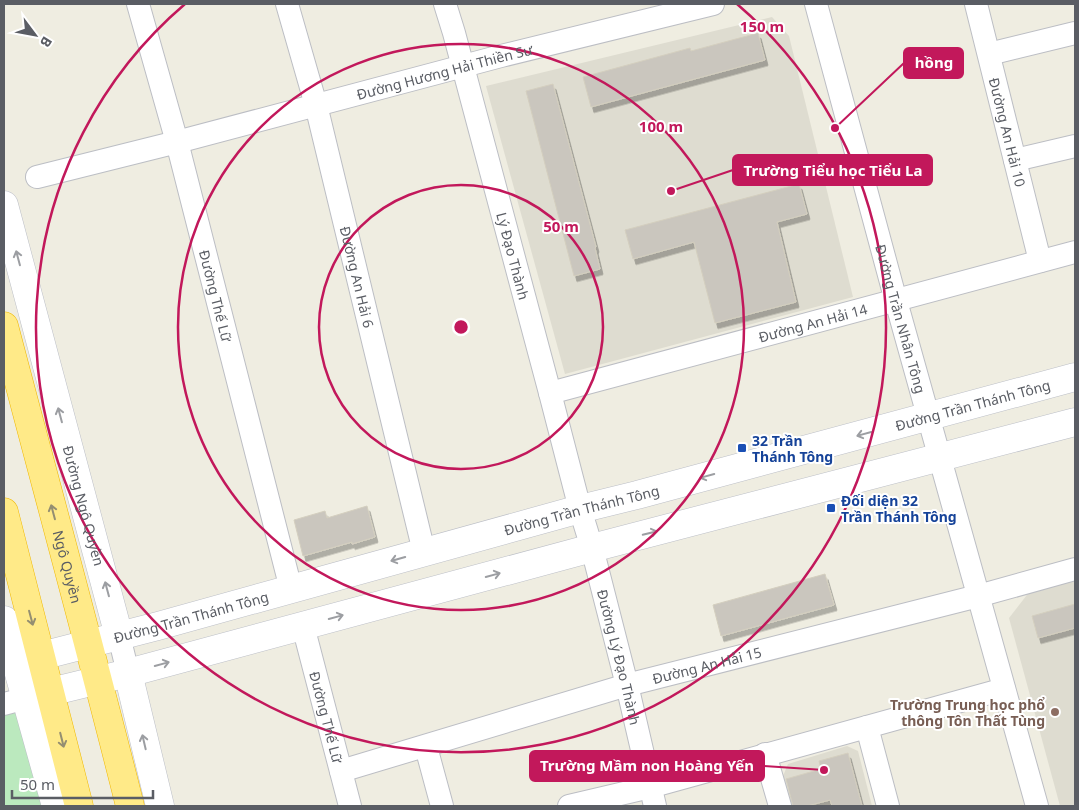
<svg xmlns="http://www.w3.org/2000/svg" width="1079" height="810" font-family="'Noto Sans',sans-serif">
<defs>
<filter id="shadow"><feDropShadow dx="3" dy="5.5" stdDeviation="0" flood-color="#0004"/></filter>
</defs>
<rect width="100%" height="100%" fill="#efede1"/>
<!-- education -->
<g fill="#dedcd0">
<path d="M772,17L789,36L853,297L565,374L486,86Z"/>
<path d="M1075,579V806H1060L1009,618L1030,591Z"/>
<path d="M847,746L858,751L872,806H791L783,776L788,764Z"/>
</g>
<!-- green -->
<path fill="#bbe9be" d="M25,698L54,806H4V704Z"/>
<!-- building -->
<g fill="#cac6be" stroke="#d4cfbf" filter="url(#shadow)">
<path d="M758,33L765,60L591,107L583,77L690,48L691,51Z"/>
<path d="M553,84L596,247L595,248L600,269L574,276L526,91Z"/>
<path d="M799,184L807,214L777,222L796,302L715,323L694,242L633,259L625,230Z"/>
<path d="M367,506L375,537L352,544V542L303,556L294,520L325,511L327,518Z"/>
<path d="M825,574L834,605L721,636L713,605Z"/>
<path d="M1075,604V628L1038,638L1032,616Z"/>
<path d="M848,753L862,806H832L830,800L807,806H793L786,779L821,769L819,761Z"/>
</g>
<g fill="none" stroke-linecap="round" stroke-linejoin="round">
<!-- street casing -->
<g stroke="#bcbec4" stroke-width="24">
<g id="street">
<path id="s1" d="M138,4L177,142L291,589"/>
<path id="s2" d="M287,4L316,105L424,552"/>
<path id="s3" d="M445,4L454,33L550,393L580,509L592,548L627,685L655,806"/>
<path id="s4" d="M816,4L896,301L1037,806"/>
<path id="s5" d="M976,4L1040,261"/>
<path d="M989,54L1075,33"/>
<path d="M1015,160L1075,146"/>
<path id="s6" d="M37,177L177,142L501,56L713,4"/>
<path id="s7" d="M550,393L1075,252"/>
<path id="s8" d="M303,626L350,806"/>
<path d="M119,636L128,673"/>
<path d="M4,704L41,694"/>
<path d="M867,727L888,806"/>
<path d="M426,747L442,806"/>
<path d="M765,754L780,806"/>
<path id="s9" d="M341,771L627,685L978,596L1075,569"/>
<path d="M569,806L650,787L1004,689"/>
</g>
</g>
<!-- secondary casing -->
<g stroke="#bcbfc7" stroke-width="29">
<g id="secondary">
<path id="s10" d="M4,205L119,636"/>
<path d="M4,620L56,806"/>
<path id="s11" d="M41,656L158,626L580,509L637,495L1075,377"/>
<path d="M128,673L160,806"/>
<path d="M50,692L128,673L592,548L1075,422"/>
</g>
</g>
<!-- highway casing -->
<g stroke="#f0b800" stroke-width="29">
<g id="highway">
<path id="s12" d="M4,326C46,486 90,646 130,806"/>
<path d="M4,512L79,806"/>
</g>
</g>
<!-- street -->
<use href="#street" stroke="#fff" stroke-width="22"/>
<!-- secondary -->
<use href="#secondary" stroke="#fff" stroke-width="28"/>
<!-- highway -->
<use href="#highway" stroke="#ffea88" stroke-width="28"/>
</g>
<!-- one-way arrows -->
<defs><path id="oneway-shaft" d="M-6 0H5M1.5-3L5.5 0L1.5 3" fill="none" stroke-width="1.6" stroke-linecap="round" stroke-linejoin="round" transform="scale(1.25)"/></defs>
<g stroke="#9c9ea2">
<use href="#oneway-shaft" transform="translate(18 258) rotate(-105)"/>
<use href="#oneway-shaft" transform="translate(60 415) rotate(-105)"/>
<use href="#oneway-shaft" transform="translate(864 434) rotate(165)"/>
<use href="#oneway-shaft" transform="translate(707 476) rotate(165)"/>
<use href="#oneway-shaft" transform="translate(650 533) rotate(-14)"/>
<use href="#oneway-shaft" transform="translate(398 559) rotate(164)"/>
<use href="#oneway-shaft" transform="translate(493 575) rotate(-15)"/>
<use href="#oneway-shaft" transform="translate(107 589) rotate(-105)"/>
<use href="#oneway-shaft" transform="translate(336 617) rotate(-15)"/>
<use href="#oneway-shaft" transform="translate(162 664) rotate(-15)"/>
<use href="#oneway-shaft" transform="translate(144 742) rotate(-103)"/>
</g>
<g stroke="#948e71">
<use href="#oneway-shaft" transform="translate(53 512) rotate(-105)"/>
<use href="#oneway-shaft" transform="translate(31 618) rotate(75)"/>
<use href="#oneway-shaft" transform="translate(62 740) rotate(76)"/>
</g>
<!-- distance rings -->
<g fill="none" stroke="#c2185b" stroke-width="2.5">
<circle cx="461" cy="327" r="142"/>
<circle cx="461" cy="327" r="283"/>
<path d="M737 4A425 425 0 1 1 185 4"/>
</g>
<!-- markers -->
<g fill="#1a4fb4" stroke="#fff" stroke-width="2">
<rect x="737" y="443" width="10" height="10" rx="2.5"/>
<rect x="826" y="503" width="10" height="10" rx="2.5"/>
</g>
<circle fill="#8d6e63" stroke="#fff" stroke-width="2" cx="1055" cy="712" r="5"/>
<g text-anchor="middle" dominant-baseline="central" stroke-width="4" stroke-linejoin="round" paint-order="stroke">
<!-- street labels -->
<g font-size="14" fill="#5a5d64" stroke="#fff">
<text stroke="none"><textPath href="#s6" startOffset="421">Đường Hương Hải Thiền Sư</textPath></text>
<text stroke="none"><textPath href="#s5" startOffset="132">Đường An Hải 10</textPath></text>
<text stroke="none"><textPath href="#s3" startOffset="261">Lý Đạo Thành</textPath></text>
<text stroke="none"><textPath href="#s2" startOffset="282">Đường An Hải 6</textPath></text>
<text stroke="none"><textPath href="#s1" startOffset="302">Đường Thế Lữ</textPath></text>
<text stroke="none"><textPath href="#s4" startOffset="326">Đường Trần Nhân Tông</textPath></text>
<text stroke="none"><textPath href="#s7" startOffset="272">Đường An Hải 14</textPath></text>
<text stroke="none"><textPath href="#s11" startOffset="965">Đường Trần Thánh Tông</textPath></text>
<text stroke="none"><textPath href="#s10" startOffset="311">Đường Ngô Quyền</textPath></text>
<text stroke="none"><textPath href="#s11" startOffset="560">Đường Trần Thánh Tông</textPath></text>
<text stroke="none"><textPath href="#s12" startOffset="249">Ngô Quyền</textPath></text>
<text stroke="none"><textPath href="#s11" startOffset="155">Đường Trần Thánh Tông</textPath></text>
<text stroke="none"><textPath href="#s3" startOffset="676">Đường Lý Đạo Thành</textPath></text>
<text stroke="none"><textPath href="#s9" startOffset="381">Đường An Hải 15</textPath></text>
<text stroke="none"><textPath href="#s8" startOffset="94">Đường Thế Lữ</textPath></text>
</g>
<!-- transit labels -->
<g font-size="14" font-weight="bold" fill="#164399" stroke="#fff" text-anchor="start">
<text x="752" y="440">32 Trần<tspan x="752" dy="16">Thánh Tông</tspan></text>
<text x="841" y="500">Đối diện 32<tspan x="841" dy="16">Trần Thánh Tông</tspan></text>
</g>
<!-- education labels -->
<g font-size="14" font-weight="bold" fill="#785e54" stroke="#fff" text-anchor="end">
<text x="1045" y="704">Trường Trung học phổ<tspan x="1045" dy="16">thông Tôn Thất Tùng</tspan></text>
</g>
</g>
<circle cx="461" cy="327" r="8" fill="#c2185b" stroke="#fff" stroke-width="2.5"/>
<g font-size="15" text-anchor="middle" font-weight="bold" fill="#c2185b" stroke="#fff" stroke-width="4" stroke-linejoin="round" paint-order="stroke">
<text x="762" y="32">150 m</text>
<text x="661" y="132">100 m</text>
<text x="561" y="232">50 m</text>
</g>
<!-- callouts -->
<path fill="none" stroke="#c2185b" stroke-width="2" d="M835 128L904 63M671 191L733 170M824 770L764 766"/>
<g fill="#c2185b" stroke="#fff" stroke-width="2">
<circle cx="835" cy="128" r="5"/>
<circle cx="671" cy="191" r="5"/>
<circle cx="824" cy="770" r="5"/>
</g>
<g fill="#c2185b" stroke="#c2185b" stroke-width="2">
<rect x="904" y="48" width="59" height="30" rx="5"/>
<rect x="733" y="155" width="199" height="30" rx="5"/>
<rect x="530" y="751" width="234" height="30" rx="5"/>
</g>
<g font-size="15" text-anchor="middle" font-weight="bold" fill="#fff">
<text x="934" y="68">hồng</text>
<text x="833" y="176">Trường Tiểu học Tiểu La</text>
<text x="647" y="771">Trường Mầm non Hoàng Yến</text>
</g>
<!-- border -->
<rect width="1079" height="810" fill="none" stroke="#5a5d64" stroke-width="10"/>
<!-- north arrow -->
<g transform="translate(35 35) rotate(122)" stroke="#ffffff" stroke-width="4" paint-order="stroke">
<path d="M0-4L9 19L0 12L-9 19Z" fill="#5a5d64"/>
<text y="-8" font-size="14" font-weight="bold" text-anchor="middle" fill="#5a5d64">B</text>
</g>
<!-- scale -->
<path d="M12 790v8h141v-8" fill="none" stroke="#5a5d64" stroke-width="2.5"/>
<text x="20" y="790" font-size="15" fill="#5a5d64" stroke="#ffffff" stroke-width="4" paint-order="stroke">50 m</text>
</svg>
